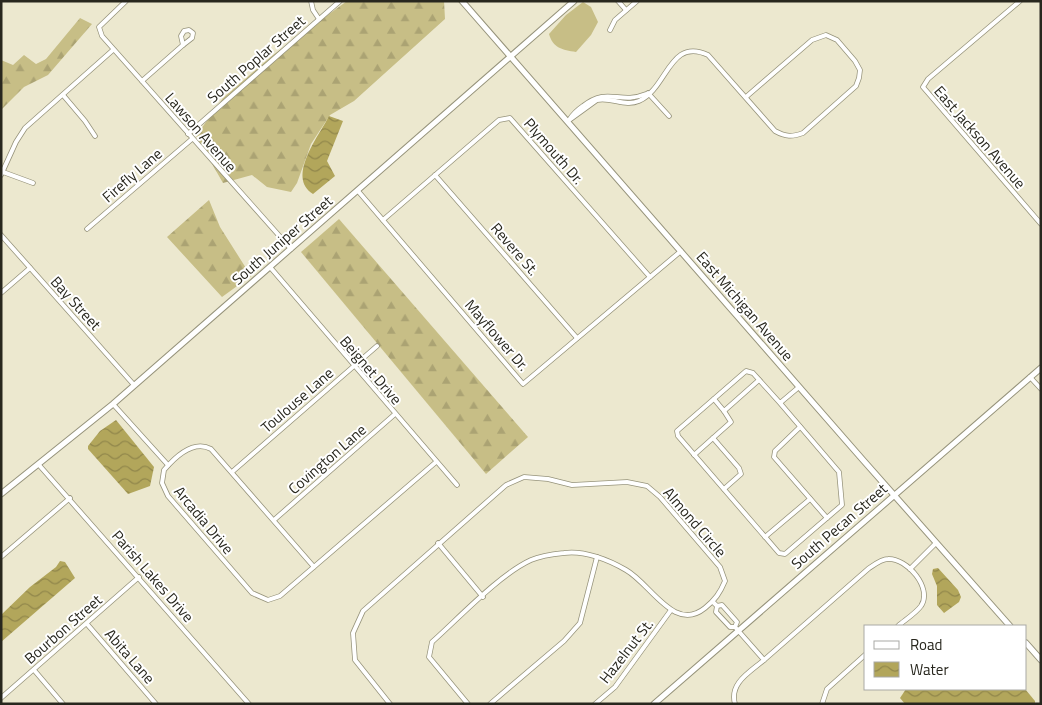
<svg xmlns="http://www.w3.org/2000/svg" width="1042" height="705" font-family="'Titillium Web',sans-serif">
<defs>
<pattern id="forest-firs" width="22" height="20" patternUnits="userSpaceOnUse" patternTransform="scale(1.25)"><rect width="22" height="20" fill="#c7be86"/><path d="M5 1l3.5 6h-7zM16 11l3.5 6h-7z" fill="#aba373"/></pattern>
<pattern id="water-waves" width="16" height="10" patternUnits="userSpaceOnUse" patternTransform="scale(1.25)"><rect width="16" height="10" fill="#b2a65b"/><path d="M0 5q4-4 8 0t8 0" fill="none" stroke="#91874b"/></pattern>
</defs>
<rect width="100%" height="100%" fill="#ece8cf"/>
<!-- green -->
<path fill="#c7be86" d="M583,2L591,7L598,22L591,35L576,52C562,50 553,48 549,34L566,15Z"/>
<!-- forest -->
<g fill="url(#forest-firs)">
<path d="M347,1H444L445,19L354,101L330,115L311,144L297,183L291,192L267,187L252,175L223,183L196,136L223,98L273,55Z"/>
<path d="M80,18L92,24L48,75L24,87L1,110V60L13,65L24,55L36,64L46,59Z"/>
<path d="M209,200L220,227L251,276L222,297L167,237Z"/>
<path d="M339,219L528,437L486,474L301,252Z"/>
</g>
<!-- water -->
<g fill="url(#water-waves)">
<path d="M329,116L343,121L327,161L335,176L313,194C286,177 319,136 329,116Z"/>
<path d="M116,420L154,467L150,486L128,494L88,449V446L100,431Z"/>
<path d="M60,561L65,562L75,578L1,642V615L30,587L56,567Z"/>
<path d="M938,568L958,590L961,597L959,602L944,613L937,605V586L932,574L933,569Z"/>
<path d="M906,689H1025L1035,701V704H905L900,698Z"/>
</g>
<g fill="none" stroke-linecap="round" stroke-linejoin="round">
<!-- minor casing -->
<g stroke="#96937b" stroke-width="5.5">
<g id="minor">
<path d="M126,1L99,27L102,36L291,249"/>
<path d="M311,1L313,10L319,19"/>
<path d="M618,1L626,10"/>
<path d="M1020,1L928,79L923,87L1041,224"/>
<path d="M189,30L193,33L192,38L183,45L181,36L184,31Z"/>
<path d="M610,30L615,20L637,1"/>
<path d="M142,81L183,45"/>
<path d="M648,93L669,116"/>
<path d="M63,95L85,121L95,136"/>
<path d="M569,120C573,114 577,110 583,106C608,86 619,105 646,94"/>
<path d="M568,121L597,100C612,97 625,107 639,101C668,88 669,37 708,55L775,131C786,137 792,137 803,133L856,86L859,78L860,70L855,61L837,40L826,35L812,40L746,97"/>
<path d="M188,134L340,1"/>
<path d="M3,172L33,183"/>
<path d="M1,175L16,142L25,128L113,50"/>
<path d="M435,175L577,338"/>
<path d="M358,191L523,384L681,251"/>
<path d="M383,220L499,120L510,118L650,277"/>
<path d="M87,229L192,139"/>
<path d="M1,235L134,385"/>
<path d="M270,267L457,485"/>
<path d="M1,293L30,268"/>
<path d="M1030,377L1041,389"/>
<path d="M714,399L724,411L759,380"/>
<path d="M780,403L753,373L746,371L677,431L678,436L779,553L785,554L842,505L839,472L780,403L799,387"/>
<path d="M113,404L168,465"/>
<path d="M800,427L775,451L774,457L827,518"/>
<path d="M694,455L713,438"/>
<path d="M39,465L249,704"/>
<path d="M232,472L377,346"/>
<path d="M724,489L741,474L739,468L713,438L731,422L724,411"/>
<path d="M274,520L395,414"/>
<path d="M765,537L810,499"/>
<path d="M438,543L483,597"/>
<path d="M1,557L70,498"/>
<path d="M314,567L211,449C193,439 175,457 164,470L162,483L168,496L252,593L268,600L280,596L436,462"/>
<path d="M910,569L936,543"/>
<path d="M713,602L717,606L716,612L730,627H735L764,660C750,672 729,683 735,704"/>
<path d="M717,606L722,605L737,622L735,627"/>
<path d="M87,624L156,704"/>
<path d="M764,660L868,569C874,565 881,559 888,559C907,558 933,588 921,606C916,613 905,620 898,626"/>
<path d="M34,670L63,704"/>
<path d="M1,698L139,577"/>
<path d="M390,704L355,660L353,633L363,611L506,485L524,477L548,479L572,485L627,482L647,486L660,497L720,567L725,581C720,593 715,600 705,608C674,633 651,584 626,570C609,560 584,550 564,553C554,554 540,556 531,560C500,574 459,618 432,642L429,657L468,704"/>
<path d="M490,704L564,641L580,623L597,557"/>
<path d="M595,704L615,687L671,610"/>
<path d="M822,704L827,689L866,654"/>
</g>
</g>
<!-- tertiary casing -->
<g stroke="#96937b" stroke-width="7">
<g id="tertiary">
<path d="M462,1L863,460L1010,626"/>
<path d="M1,494L113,404L574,1"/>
<path d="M1026,643L1041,660"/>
<path d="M654,704L1041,368"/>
</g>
</g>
<!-- minor -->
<use href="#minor" stroke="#fff" stroke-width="4"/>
<!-- tertiary -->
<use href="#tertiary" stroke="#fff" stroke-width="5"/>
</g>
<g text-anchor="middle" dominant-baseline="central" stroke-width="4" stroke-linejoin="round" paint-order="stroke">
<!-- street labels -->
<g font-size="15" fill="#28271e" stroke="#fff">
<text transform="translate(256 59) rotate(-41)">South Poplar Street</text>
<text transform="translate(201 132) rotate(49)">Lawson Avenue</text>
<text transform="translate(980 137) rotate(49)">East Jackson Avenue</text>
<text transform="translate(554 151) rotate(49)">Plymouth Dr.</text>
<text transform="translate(132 175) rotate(-41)">Firefly Lane</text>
<text transform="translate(282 240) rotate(-41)">South Juniper Street</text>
<text transform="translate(515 249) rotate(49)">Revere St.</text>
<text transform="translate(76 303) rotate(48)">Bay Street</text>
<text transform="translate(745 306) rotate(49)">East Michigan Avenue</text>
<text transform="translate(497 335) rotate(49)">Mayflower Dr.</text>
<text transform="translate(371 370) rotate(49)">Beignet Drive</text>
<text transform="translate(297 400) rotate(-41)">Toulouse Lane</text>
<text transform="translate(327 459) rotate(-41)">Covington Lane</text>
<text transform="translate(204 520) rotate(50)">Arcadia Drive</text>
<text transform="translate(695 522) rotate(49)">Almond Circle</text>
<text transform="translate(839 526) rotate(-41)">South Pecan Street</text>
<text transform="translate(153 576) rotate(49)">Parish Lakes Drive</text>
<text transform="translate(63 629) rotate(-41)">Bourbon Street</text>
<text transform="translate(626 651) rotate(-52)">Hazelnut St.</text>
<text transform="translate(130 656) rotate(49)">Abita Lane</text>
</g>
</g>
<!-- border -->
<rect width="1042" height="705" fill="none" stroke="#28271e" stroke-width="5"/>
<!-- legend -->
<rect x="864" y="625" width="162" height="65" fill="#ffffff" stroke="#a9a9a5"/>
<rect x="874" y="641" width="25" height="8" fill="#ffffff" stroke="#a9a9a5"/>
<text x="910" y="650" font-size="15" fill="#28271e">Road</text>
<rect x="874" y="662" width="25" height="15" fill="url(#water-waves)" stroke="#a9a9a5"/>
<text x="910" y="675" font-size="15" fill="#28271e">Water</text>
</svg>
